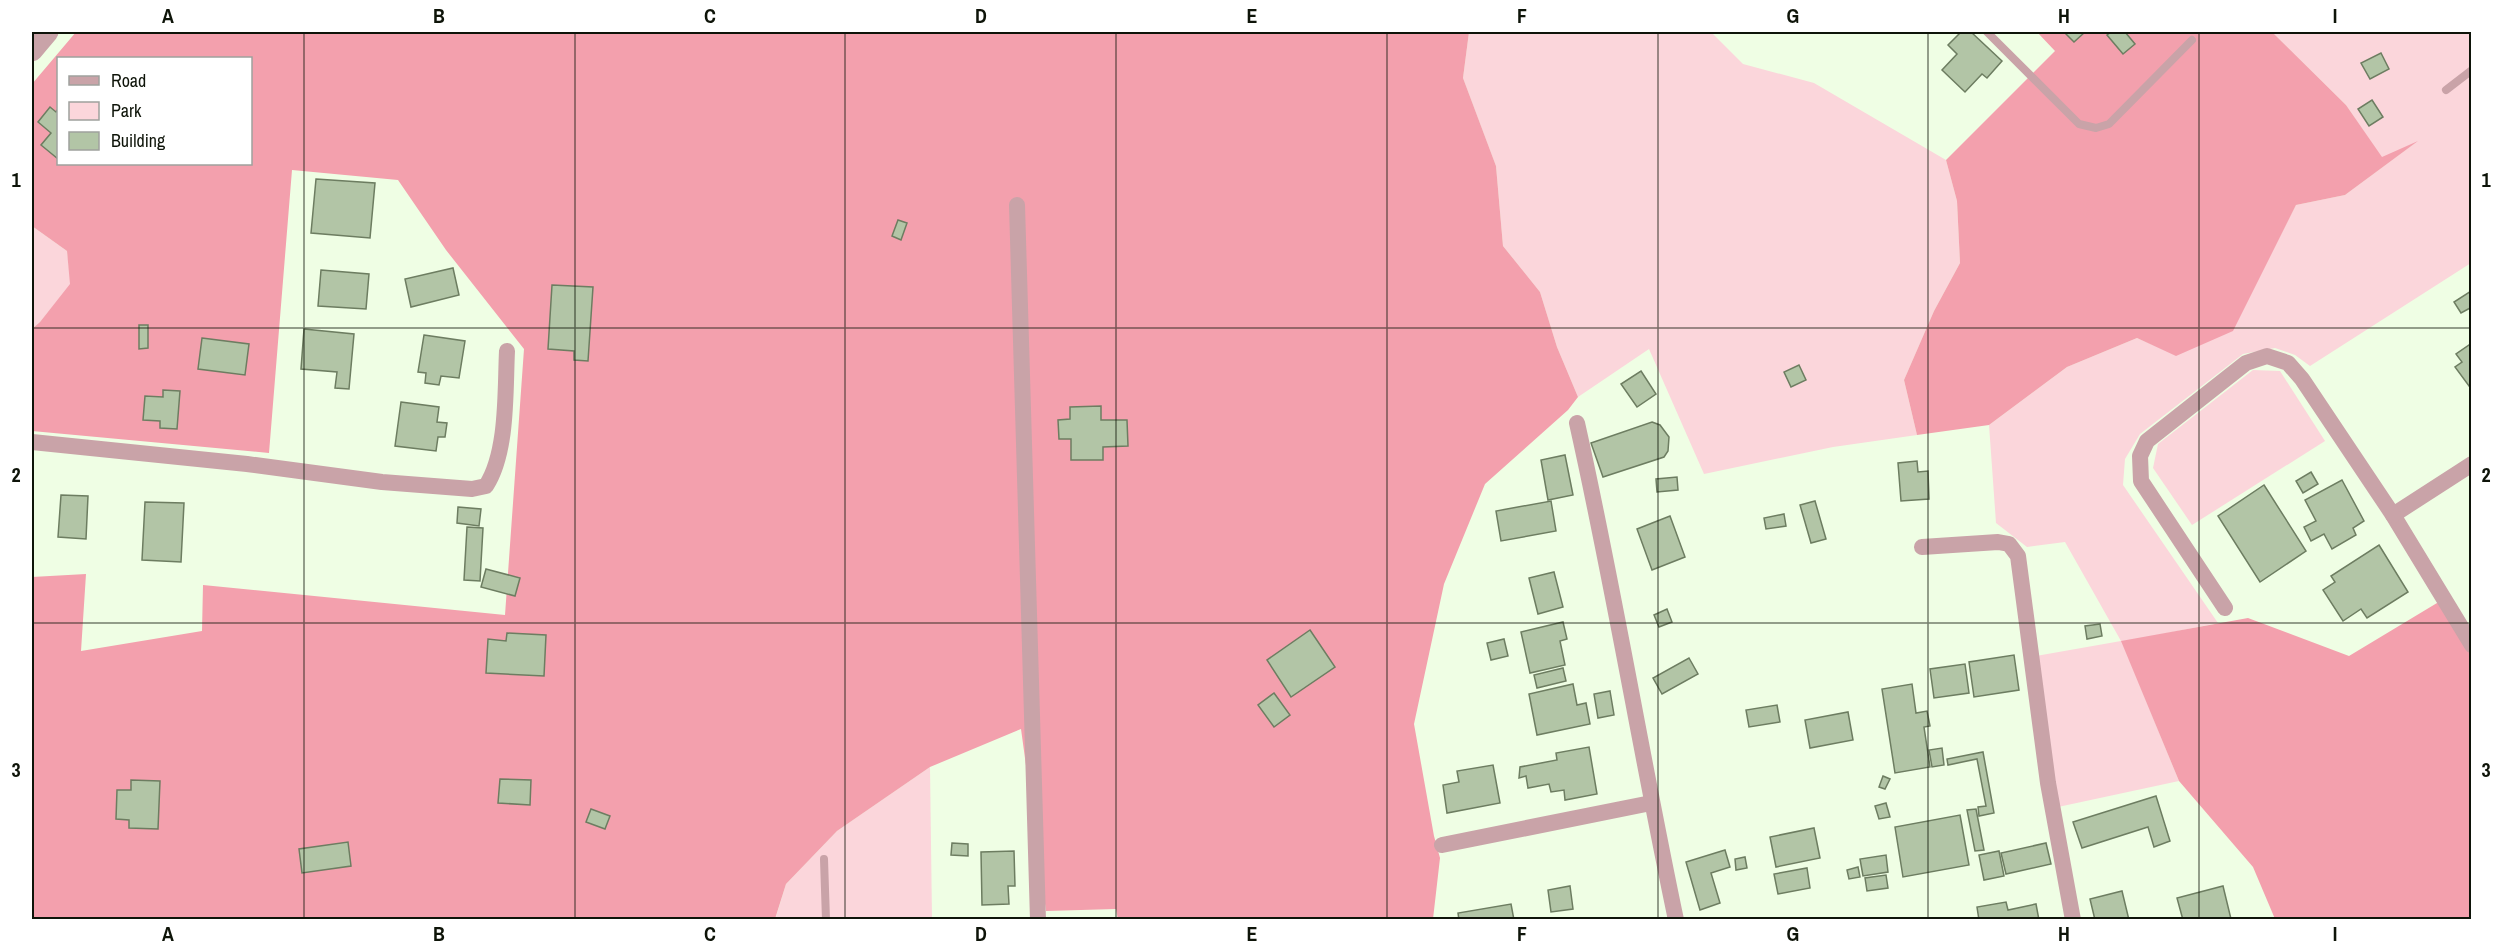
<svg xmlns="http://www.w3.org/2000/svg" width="2503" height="951" font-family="'Archivo Narrow',sans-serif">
<rect width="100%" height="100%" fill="#effee4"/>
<!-- green -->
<g fill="#fbd6db">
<path d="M1469,32H1711L1743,64L1814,83L1946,160L1957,201L1960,263L1934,311L1904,380L1917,435L1833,447L1704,474L1649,349L1578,397L1557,347L1540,292L1503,246L1496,166L1463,78Z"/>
<path d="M2272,32H2471V263L2310,366L2295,355L2275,348L2243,354L2140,434L2125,459L2123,485L2218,623L2122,642L2179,781L2058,807L2036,656L2121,641L2065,542L2027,547L1996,523L1989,425L2067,367L2137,338L2176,355L2266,263L2296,205L2345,195L2415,143L2382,158L2346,105Z"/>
<path d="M32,226L67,251L71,284L40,322L32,329Z"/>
<path d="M2253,370L2280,371L2325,441L2192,525L2153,468L2158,444Z"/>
<path d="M930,767L932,919L775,920L786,884L837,831Z"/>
</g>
<!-- forest -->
<g fill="#f3a0ad" fill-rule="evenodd">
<path d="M76,32H1469L1463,78L1496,166L1503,246L1540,292L1557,347L1578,397L1568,410L1485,484L1444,584L1414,724L1434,836L1440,858L1433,919L1118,920L1116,909L1046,911L1021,729L930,767L837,831L786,884L775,919L32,920V577L86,574L81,651L202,631L203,585L505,615L524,349L446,250L398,180L292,170L269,453L32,431V329L40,322L70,284L67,251L32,226V84ZM58,58H250V164H58Z"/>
<path d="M2037,32H2272L2346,105L2382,157L2418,141L2345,195L2296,205L2233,331L2176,356L2137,338L2067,367L1989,425L1917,435L1904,380L1934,311L1960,263L1957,201L1946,160L2055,51Z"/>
<path d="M2442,600L2471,647V919H2275L2253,867L2179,781L2121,641L2248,618L2349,656Z"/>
</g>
<!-- building -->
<g fill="#b2c5a6" stroke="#6d7d61" stroke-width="1.5">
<path d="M1961,32H1971L2002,61L1987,78L1982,74L1965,92L1942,70L1957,54L1948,45Z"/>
<path d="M2064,32H2085L2074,42Z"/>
<path d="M2111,32H2125L2135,44L2123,54L2107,35Z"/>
<path d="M2381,53L2389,69L2370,79L2361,63Z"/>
<path d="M2372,100L2383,117L2369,126L2358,109Z"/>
<path d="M50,107L56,112L58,109V159L41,145L51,133L38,122Z"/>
<path d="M316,179L375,183L370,238L311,233Z"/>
<path d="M898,220L907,223L901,240L892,236Z"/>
<path d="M453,268L459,295L411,307L405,279Z"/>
<path d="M321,270L369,274L366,309L318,306Z"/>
<path d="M552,285L593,287L588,361L574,360V351L548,349Z"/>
<path d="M2471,291L2472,307L2461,313L2454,302Z"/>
<path d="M139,325H148V348L139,349Z"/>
<path d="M304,329L354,334L349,389L335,388L337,372L301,369Z"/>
<path d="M424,335L465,341L459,378L441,376L439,385L425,383L426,373L418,372Z"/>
<path d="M202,338L249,344L245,375L198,369Z"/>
<path d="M2472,343V390L2455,367L2462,362L2456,354Z"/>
<path d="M1799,365L1806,380L1791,387L1784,372Z"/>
<path d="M1641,371L1656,394L1637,407L1621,384Z"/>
<path d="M163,390L180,391L177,429L160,428V421L143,420L145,396L163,397Z"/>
<path d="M401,402L439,407L437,422L447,423L445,437H438L436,451L395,446Z"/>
<path d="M1101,406V420H1127L1128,446L1103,447V460H1071V439H1059L1058,420L1070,419V407Z"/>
<path d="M1652,422L1660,425L1669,437L1668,451L1664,457L1603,477L1591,443Z"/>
<path d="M1565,455L1573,495L1548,500L1541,460Z"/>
<path d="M1917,461L1918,472L1928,471L1929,499L1901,501L1898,463Z"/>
<path d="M2311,472L2318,484L2303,493L2296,481Z"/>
<path d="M1677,477L1678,490L1657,492L1656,479Z"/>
<path d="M2342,480L2364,521L2353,528L2356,535L2332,549L2324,534L2311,541L2304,527L2316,521L2305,500Z"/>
<path d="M2264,485L2306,551L2260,582L2218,516Z"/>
<path d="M61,495L88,496L86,539L58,537Z"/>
<path d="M1551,501L1556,531L1501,541L1496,511Z"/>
<path d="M1815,501L1826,539L1811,543L1800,505Z"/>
<path d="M145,502L184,503L181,562L142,560Z"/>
<path d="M458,507L481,509L479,526L457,523Z"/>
<path d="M1784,514L1786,526L1766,529L1764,518Z"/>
<path d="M1670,516L1685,557L1652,570L1637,529Z"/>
<path d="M467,527L483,528L480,581L464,580Z"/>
<path d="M2379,545L2408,592L2367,618L2361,609L2343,621L2323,590L2335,582L2331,576Z"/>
<path d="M486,569L520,578L515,596L481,587Z"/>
<path d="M1554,572L1563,607L1538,614L1529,578Z"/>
<path d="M1667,609L1672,622L1659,627L1654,615Z"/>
<path d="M1563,622L1567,639L1560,641L1565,665L1530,673L1521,632Z"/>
<path d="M2100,624L2102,636L2087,639L2085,626Z"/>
<path d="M1310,630L1335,667L1291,697L1267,660Z"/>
<path d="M507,633L546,635L544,676L486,673L488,639L506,641Z"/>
<path d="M1504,639L1508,656L1491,660L1487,643Z"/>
<path d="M2014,655L2019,690L1974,697L1969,662Z"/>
<path d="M1689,658L1698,674L1662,694L1653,678Z"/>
<path d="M1965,664L1969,693L1934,698L1930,669Z"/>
<path d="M1563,668L1566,681L1537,688L1534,675Z"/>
<path d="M1573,684L1577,705L1586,703L1590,724L1537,735L1529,694Z"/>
<path d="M1912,684L1916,713L1927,711L1930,726L1924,727L1930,767L1895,773L1882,689Z"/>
<path d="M1610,691L1614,715L1598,718L1594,694Z"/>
<path d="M1274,693L1290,715L1274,727L1258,705Z"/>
<path d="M1777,705L1780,722L1749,727L1746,710Z"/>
<path d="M1848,712L1853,740L1810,748L1805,720Z"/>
<path d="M1589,747L1597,794L1565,800L1564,790L1551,792L1549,784L1528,788L1526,776L1519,778L1520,767L1557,760L1556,753Z"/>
<path d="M1942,748L1944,765L1932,767L1929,750Z"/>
<path d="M1983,752L1994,813L1979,816L1978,807L1986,806L1977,759L1948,765L1947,759Z"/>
<path d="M1493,765L1500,803L1447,813L1443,785L1459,782L1457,771Z"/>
<path d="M1883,776L1890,779L1885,789L1879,787Z"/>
<path d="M500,779L531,780L530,805L498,803Z"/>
<path d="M131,780L160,781L158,829L129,828V820L116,819L117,790H131Z"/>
<path d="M2156,796L2170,841L2154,847L2148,827L2082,848L2073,822Z"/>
<path d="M1886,803L1890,817L1879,819L1875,806Z"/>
<path d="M591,809L610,816L605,829L586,822Z"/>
<path d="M1976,809L1984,850L1975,851L1967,810Z"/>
<path d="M1960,815L1969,865L1903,877L1895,827Z"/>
<path d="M1814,828L1820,858L1776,867L1770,837Z"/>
<path d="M348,842L351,866L302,873L299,849Z"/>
<path d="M952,843L968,844V856L951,855Z"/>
<path d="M2046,843L2051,864L2006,874L2001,853Z"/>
<path d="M1725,850L1730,867L1711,873L1720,903L1700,910L1686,862Z"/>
<path d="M1014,851L1015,886H1008L1009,904L982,905L981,852Z"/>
<path d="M1999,851L2004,876L1984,880L1979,855Z"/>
<path d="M1886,855L1888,872L1863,876L1860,859Z"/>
<path d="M1745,857L1747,868L1736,870L1735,859Z"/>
<path d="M1858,867L1860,877L1849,879L1847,870Z"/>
<path d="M1807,868L1810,888L1778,894L1774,874Z"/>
<path d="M1886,875L1888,888L1867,891L1865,878Z"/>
<path d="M1570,886L1573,909L1551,912L1548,890Z"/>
<path d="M2223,886L2231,919L2183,920L2177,898Z"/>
<path d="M2122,891L2129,920H2095L2090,899Z"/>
<path d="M2006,902L2008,910L2036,904L2039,920H1979L1977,907Z"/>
<path d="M1511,904L1514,920H1459L1458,913Z"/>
</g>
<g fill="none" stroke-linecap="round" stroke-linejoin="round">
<!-- service -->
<g stroke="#c9a3a8" stroke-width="8">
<path d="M1987,32L2079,124L2096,128L2109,124L2192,40"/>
<path d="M2446,90L2472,70"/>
<path d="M824,859L826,920"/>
</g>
<!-- minor -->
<g stroke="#c9a3a8" stroke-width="16">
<path d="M1017,205L1038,920"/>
<path d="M1577,423C1614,588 1641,754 1676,920"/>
<path d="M32,442L247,464L382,482L472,489L486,486C508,452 505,391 507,351"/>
<path d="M2472,464L2393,515L2472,645"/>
<path d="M1922,547L1998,542L2009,544L2018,556L2048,783L2073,920"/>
<path d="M2225,608L2141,481L2140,456L2147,441L2246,363L2267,356L2288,363L2302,379L2393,515"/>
<path d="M1442,845L1651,803"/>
</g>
<!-- tertiary -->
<path stroke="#c9a3a8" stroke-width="21" d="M32,51L48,32"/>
</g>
<!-- grid -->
<path fill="none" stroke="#0e1409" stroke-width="1.5" stroke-opacity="0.55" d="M304,32V920M575,32V920M845,32V920M1116,32V920M1387,32V920M1658,32V920M1928,32V920M2199,32V920M32,328H2472M32,623H2472"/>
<!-- border -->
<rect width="2503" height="951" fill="none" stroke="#ffffff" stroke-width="66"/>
<!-- legend -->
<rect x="57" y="57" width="195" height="108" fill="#ffffff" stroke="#9fa19d" stroke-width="1.5"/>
<rect x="69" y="76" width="30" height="9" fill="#c9a3a8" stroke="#9fa19d" stroke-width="1.5"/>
<text x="111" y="87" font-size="18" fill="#0e1409">Road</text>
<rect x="69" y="102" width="30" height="18" fill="#fbd6db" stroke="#9fa19d" stroke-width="1.5"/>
<text x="111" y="117" font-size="18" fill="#0e1409">Park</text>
<rect x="69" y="132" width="30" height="18" fill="#b2c5a6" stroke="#9fa19d" stroke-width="1.5"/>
<text x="111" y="147" font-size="18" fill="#0e1409">Building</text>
<rect x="33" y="33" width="2437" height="885" fill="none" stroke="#0e1409" stroke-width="2"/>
<g font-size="20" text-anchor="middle" font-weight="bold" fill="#0e1409">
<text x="168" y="23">A</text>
<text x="439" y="23">B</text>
<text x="710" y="23">C</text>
<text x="981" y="23">D</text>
<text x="1252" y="23">E</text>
<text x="1522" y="23">F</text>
<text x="1793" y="23">G</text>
<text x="2064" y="23">H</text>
<text x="2335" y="23">I</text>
<text x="16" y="187">1</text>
<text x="2486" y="187">1</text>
<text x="16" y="482">2</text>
<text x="2486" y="482">2</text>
<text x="16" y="777">3</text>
<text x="2486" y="777">3</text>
<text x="168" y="941">A</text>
<text x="439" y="941">B</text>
<text x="710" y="941">C</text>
<text x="981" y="941">D</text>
<text x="1252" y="941">E</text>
<text x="1522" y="941">F</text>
<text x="1793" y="941">G</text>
<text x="2064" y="941">H</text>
<text x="2335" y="941">I</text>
</g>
</svg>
